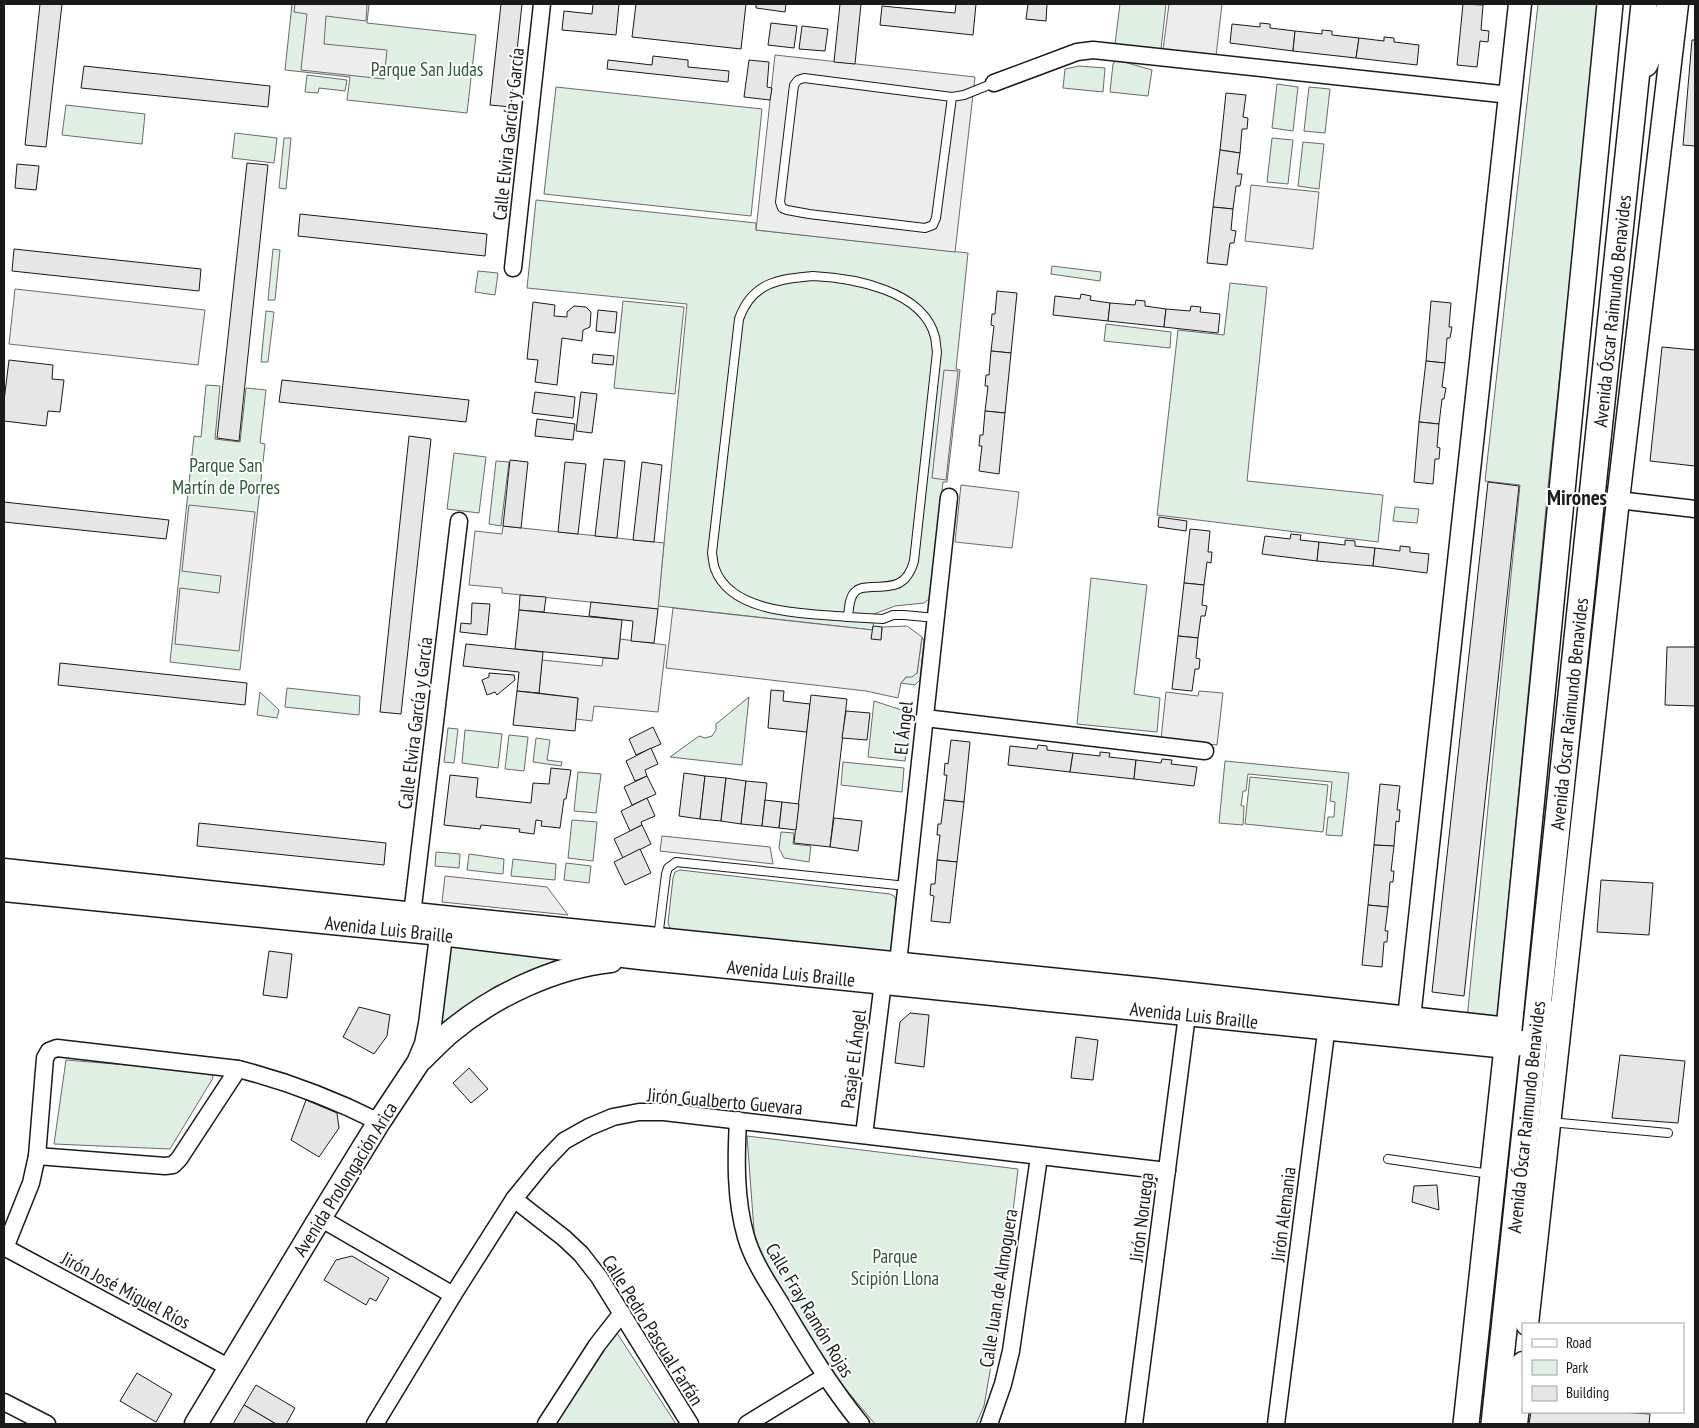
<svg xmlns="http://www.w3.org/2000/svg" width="1699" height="1428" font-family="'PT Sans Narrow',sans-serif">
<rect width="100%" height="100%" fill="#fff"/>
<!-- green -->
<g fill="#e0efe3" stroke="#6a6a6a">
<path d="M292,4H369L367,23L476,35L467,113L347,100L350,77L285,70Z"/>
<path d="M1120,4H1166L1161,49L1115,44Z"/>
<path d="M1538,4H1599L1548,487L1497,1018L1467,1019L1520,485L1485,481Z"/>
<path d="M1117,60L1152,70L1148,96L1110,92L1113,64Z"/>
<path d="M1079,66L1105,68L1103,92L1063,88L1065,69Z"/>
<path d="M307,75L347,80L345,91L319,88L318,93L305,92Z"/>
<path d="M1277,84L1298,87L1293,131L1272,128Z"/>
<path d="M556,87L762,109L751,216L544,194Z"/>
<path d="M1309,87L1330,89L1325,133L1304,131Z"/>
<path d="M66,105L145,114L142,144L62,135Z"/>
<path d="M235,133L277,138L274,163L232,158Z"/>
<path d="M284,138H291L286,189L279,188Z"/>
<path d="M1272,138L1293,140L1288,184L1267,182Z"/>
<path d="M1303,142L1324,144L1319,189L1298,186Z"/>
<path d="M536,200L756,223V230L968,253L956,369L960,370L947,482H943L929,599L924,603L895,606L874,614L873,630L658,606L687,304L527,288Z"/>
<path d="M273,249L280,250L275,300H268Z"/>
<path d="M1052,266L1101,272L1100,281L1051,274Z"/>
<path d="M478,271L498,273L495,295L475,292Z"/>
<path d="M1230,283L1267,287L1247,481L1383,495L1378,542L1157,515L1178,330L1224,335Z"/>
<path d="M623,301L684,307L675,394L614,388Z"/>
<path d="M266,311L274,312L268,362H261Z"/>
<path d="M1106,324L1171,332L1170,348L1104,341Z"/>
<path d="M206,385L220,386L215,439L240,442L246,388L266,390L260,443L265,444L240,670L170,662L194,436L201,437Z"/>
<path d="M454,453L486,457L479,513L447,509Z"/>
<path d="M496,461L509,462L501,526L489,524Z"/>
<path d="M1395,507L1419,509L1417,523L1393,521Z"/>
<path d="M1091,578L1147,585L1134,694L1160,698L1157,732L1077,724Z"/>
<path d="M922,637L924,641L920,680L915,685L901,683L906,677L917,673Z"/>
<path d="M287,688L360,696L359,715L285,707Z"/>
<path d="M260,692L279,710L277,718L257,715Z"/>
<path d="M749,697L742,765L670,757L699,736L705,738L712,736L716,730V724Z"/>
<path d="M874,701L911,713L905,761L868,757Z"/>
<path d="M448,728L458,729L454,763L444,762Z"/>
<path d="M465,730L502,734L498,768L462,763Z"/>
<path d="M509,735L528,737L524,771L505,769Z"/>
<path d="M536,738L550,740L547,760L562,762L561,766L533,762Z"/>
<path d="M1225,761L1349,773L1342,836L1326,835L1328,817H1334L1335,802L1330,801L1332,782L1248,774L1246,791H1243L1241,806H1244L1243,825L1219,823Z"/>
<path d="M843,762L904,768L902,792L841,785Z"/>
<path d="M578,772L601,774L596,813L574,811Z"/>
<path d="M1250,777L1328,785L1323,832L1245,824Z"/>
<path d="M572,820L597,822L593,861L568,858Z"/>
<path d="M781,832L794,833L793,844L811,846L809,862L784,858L779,848Z"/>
<path d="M436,852L460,854L459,868L435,866Z"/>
<path d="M469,854L504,859L503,874L467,870Z"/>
<path d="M513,859L556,864L555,880L511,876Z"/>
<path d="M566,863L591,866L589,883L564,880Z"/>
<path d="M680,870L890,894L894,896L896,900L891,949L889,953L675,931L670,928L668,923L673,878L675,872Z"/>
<path d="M450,944L554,957L553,962L531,970L494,987L439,1025Z"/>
<path d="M66,1060L212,1072L213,1078L170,1149L54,1144Z"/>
<path d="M747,1136L1018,1169L1003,1297L984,1406L976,1424H875L812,1349L755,1244Z"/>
<path d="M615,1330L676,1424H555Z"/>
</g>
<!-- parking -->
<g fill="#ededed" stroke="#6a6a6a">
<path d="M295,4H367L366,21L326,16L324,44L387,50L384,79L301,70L307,14L294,12Z"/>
<path d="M1169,4H1222L1216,56L1163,50Z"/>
<path d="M775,55L975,77L955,252L756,230Z"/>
<path d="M1251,185L1319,192L1313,249L1245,241Z"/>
<path d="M15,289L205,310L198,365L9,344Z"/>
<path d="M944,370L958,371L946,480L932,478Z"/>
<path d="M961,485L1019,492L1012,548L955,542Z"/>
<path d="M189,505L255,512L239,651L175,644L180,588L219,593L221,576L182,571Z"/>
<path d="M503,526L664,543L658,609L502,593V588L469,585L475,531L502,534Z"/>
<path d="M673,608L873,630L881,639L882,627L907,626L922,637L917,673L912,677H906L901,683L898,698L866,691L666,668Z"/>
<path d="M620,639L666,645L658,712L594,706L592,721L576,719L578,698L539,693L542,660L602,666L603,658L618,659Z"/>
<path d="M1199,691L1223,693L1217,745L1161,739L1166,692L1198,696Z"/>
<path d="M662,836L770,847L773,864L660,851Z"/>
<path d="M445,876L547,887L568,915L442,902Z"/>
</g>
<!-- building -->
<g fill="#e6e6e6" stroke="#1a1a1a">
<path d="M40,4H62L46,147L25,145Z"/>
<path d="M501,4H522L511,107L490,105Z"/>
<path d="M593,4H619L616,35L562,30L564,11L592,14Z"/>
<path d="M636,4H746L741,49L632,37Z"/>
<path d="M756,4H786L785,12L756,8Z"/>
<path d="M840,4H861L855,64L834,62Z"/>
<path d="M956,4H976L973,35L880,25L882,6L955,13Z"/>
<path d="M1028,4H1047L1046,21L1026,19Z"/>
<path d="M1463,4L1483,5L1481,30L1489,31L1488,42L1480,41L1477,67L1457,65Z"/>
<path d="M771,23L797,26L794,48L768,45Z"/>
<path d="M1260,23L1270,24V28L1295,31L1293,51L1230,43L1232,24L1260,27Z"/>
<path d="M802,26L828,29L825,51L799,49Z"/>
<path d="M1322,30L1332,31V35L1359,38L1356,58L1293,51L1295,31L1322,34Z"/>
<path d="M1384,37L1394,38V42L1419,45L1417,65L1356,58L1359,38L1384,41Z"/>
<path d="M1692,40H1695V146L1683,145Z"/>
<path d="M653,56L688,60V67L729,71L728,82L607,69L608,60L652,65Z"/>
<path d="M749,60L769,62L767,87L772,88L770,100L744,97Z"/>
<path d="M84,66L270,86L268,107L81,88Z"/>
<path d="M1226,93L1246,95L1243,117L1248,118L1247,129H1242L1240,153L1220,150Z"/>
<path d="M1220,150L1240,153L1237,174H1242L1240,186H1236L1233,209L1213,207Z"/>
<path d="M247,163L268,165L239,441L217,438Z"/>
<path d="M17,164L39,166L36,190L15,188Z"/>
<path d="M1213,207L1233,209L1231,230L1236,231L1234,243H1230L1227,265L1207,263Z"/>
<path d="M300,214L487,234L485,256L298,236Z"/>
<path d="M14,249L201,269L199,291L12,271Z"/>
<path d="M997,291L1017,293L1011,353L991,351L994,326L991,325L992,314H995Z"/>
<path d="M1081,294L1091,296L1090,300L1110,303L1108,321L1053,315L1055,296L1080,299Z"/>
<path d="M1136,300L1145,301V306L1166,309L1164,327L1108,321L1110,303L1135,305Z"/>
<path d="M1431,301L1451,303L1449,327H1452L1450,338H1447L1445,363L1426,361Z"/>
<path d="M533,302L555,305L554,316L567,317V312L574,306L586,307L591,312L590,327L583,330L582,341L562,338L557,385L535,382L538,360L527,359Z"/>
<path d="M1191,306L1201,307L1200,312L1220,314L1218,333L1164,327L1166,309L1190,311Z"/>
<path d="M598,310L617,312L615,333L596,331Z"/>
<path d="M1662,347L1695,350V466L1650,461Z"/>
<path d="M991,351L1011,353L1005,413L985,411L988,386H985L986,375H989Z"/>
<path d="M593,354L614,356L613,365L592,363Z"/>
<path d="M9,360L53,365L52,379L64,380L60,412L48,411L46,426L4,421V401Z"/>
<path d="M1426,361L1445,363L1442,387L1446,388L1444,399H1442L1439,424L1419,422Z"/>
<path d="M282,380L469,400L466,422L279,402Z"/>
<path d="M535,392L575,397L573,418L532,413Z"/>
<path d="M581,392L597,394L592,433L576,431Z"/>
<path d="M985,411L1005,413L999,474L979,471L982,446H979L980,435H983Z"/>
<path d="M537,419L575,424L573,440L535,436Z"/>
<path d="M1419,422L1439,424L1437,447L1440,448L1439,459H1435L1433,484L1414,482Z"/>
<path d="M409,436L431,439L401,714L380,712Z"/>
<path d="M604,459L625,461L617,538L595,536Z"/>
<path d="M510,460L528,462L521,528L503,526Z"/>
<path d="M565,462L586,464L578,534L558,532Z"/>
<path d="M642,462L662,465L654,542L633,540Z"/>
<path d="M1488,482L1519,486L1464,996L1432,992Z"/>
<path d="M4,502L169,520L166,539L4,522Z"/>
<path d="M1159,517L1187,521L1186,531L1158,527Z"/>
<path d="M1190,529L1210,531L1208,552H1212L1211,563L1207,562L1204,585L1184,583Z"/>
<path d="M1291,534L1301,535L1300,540L1319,542L1317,561L1262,554L1265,536L1290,539Z"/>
<path d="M1345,540L1355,541V546L1375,548L1373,566L1317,561L1319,542L1345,545Z"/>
<path d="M1400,546L1410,547V552L1429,554L1427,573L1373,566L1375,548L1400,551Z"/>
<path d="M1184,583L1204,585L1202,605L1207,606L1205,616H1201L1198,638L1178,636Z"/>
<path d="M520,595L546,597L544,612L519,610Z"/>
<path d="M591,602L658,609L654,643L631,641L633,621L589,616Z"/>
<path d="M472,603L490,604L487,635L460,632L461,623L471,624Z"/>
<path d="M519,610L622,620L618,659L515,649Z"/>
<path d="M873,626L882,627L881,640L871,639Z"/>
<path d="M1178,636L1198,638L1196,658L1200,659L1199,669H1195L1192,691L1172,689Z"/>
<path d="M466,644L543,652L539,693L517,691L519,672L463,666Z"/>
<path d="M1667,647H1695V706L1665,705Z"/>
<path d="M60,663L247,683L245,705L58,685Z"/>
<path d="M489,673L514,675L515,680L497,695L495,692L487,695L482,680L489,677Z"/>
<path d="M771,690L784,691L783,701L810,704L807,732L768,728Z"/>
<path d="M517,691L578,698L575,731L513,725Z"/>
<path d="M811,695L847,699L830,847L794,843Z"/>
<path d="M846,711L870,713L867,740L842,738Z"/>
<path d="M653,727L661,744L636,755L629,739Z"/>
<path d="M951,740L970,742L964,802L944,800L947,775H944L945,763L948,764Z"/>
<path d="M1038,745L1047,746V750L1073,753L1070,772L1008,765L1010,746L1037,749Z"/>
<path d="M651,748L658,764L645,770L647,776L635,781L626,761Z"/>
<path d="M1100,752L1110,753L1109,757L1136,760L1134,779L1070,772L1073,753L1100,756Z"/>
<path d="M1162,759L1172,760L1171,764L1197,767L1194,786L1134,779L1136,760L1161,763Z"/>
<path d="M551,768L571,770L566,799H564L560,828L541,826L542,821L536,820L534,834L519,832L520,829L481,825L480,829L444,825L450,775L478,778L476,797L531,803L533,783L549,784Z"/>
<path d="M684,773L705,776L700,819L679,816Z"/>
<path d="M647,776L656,794L632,805L624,787Z"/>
<path d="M705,776L726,778L721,821L700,819Z"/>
<path d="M726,778L746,781L741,824L721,821Z"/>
<path d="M746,781L767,783L762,826L741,824Z"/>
<path d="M1380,784L1400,786L1397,810H1400L1399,822L1396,821L1394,846L1374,845Z"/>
<path d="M647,798L655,816L641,822L642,825L630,831L621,811Z"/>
<path d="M765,800L782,802L779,828L762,826Z"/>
<path d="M944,800L964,802L957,862L937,860L940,835H937L938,824H941Z"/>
<path d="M782,802L799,804L796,830L779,828Z"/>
<path d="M834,818L862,821L858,851L830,847Z"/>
<path d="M199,823L386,843L384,865L197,846Z"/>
<path d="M642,825L651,844L623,858L614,839Z"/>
<path d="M1374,845L1394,846L1391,871H1394L1393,882H1390L1388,907L1368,905Z"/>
<path d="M640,849L651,873L625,885L614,862Z"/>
<path d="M937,860L957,862L950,923L931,921L934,896L930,895L931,884H935Z"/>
<path d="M1601,880L1653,883L1649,935L1597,932Z"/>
<path d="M1368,905L1388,907L1385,931H1388L1387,942H1384L1382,967L1362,965Z"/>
<path d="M269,951L292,954L287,998L263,995Z"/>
<path d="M359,1007L390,1015L387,1036L374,1054L343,1037Z"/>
<path d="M910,1013L929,1015L924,1067L895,1063L900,1022Z"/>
<path d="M1076,1037L1098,1040L1093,1080L1071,1078Z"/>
<path d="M1620,1055L1685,1061L1678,1123L1612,1118Z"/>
<path d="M469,1068L488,1089L471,1103L453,1083Z"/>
<path d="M306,1100L337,1113L339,1128L319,1157L291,1140Z"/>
<path d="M1437,1185L1439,1210L1412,1202L1414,1186Z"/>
<path d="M352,1256L389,1278L376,1301L370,1298L366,1305L324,1280L336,1260Z"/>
<path d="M137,1373L172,1394L156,1422L120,1401Z"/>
<path d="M256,1385L295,1408L286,1424H276L244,1405Z"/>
<path d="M244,1405L276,1424H233Z"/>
<path d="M1531,1412H1622L1650,1414L1649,1424H1529Z"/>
</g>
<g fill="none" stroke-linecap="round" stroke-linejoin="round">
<!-- lane casing -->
<g stroke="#1a1a1a" stroke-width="10">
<g id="lane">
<path d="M952,97L936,218L933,225L925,228L809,214L787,210L782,208L780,202L794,85L798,80L804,78L952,97L964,95L994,83"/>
<path d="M813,276C853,278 923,290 935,337C936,341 936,347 937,352L914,561C907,586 894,587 871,587C866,588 860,587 856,591C849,596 849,609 848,617C807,613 732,615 715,569C713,564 713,558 712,553L739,319C752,282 779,279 813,276Z"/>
<path d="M848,617L883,619L893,615H904L936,618"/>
<path d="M658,938L666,874L668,868L676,862L907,886"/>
<path d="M1550,1122L1668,1133"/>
<path d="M1388,1159L1490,1174"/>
</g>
</g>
<!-- street casing -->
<g stroke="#1a1a1a" stroke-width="19">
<g id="street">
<path d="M994,83L1077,52L1093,50L1510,95"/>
<path d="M513,268L542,4"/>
<path d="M1618,500L1695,509"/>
<path d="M925,718L1205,751"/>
<path d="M411,923L459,521"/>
<path d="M738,1120C736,1159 735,1199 746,1237C753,1261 768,1283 781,1304C806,1346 830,1386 861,1424"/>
<path d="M864,1135L883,982L898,963L949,497"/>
<path d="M37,1156L165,1166L173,1165L179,1159L238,1069"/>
<path d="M514,1199L564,1238L581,1254L599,1277L690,1424"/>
<path d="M320,1218L453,1295"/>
<path d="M4,1247L230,1368"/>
<path d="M5,1248L31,1183L37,1156L45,1058L49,1051L57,1048L238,1069C286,1081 335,1100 379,1122"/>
<path d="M4,1402L47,1424"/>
<path d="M375,1424L453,1295L514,1199L544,1162L564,1141L589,1127L613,1117L639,1112H664L1167,1171"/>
<path d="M546,1424L597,1345L622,1313"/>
<path d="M747,1424L824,1377"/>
<path d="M989,1424L1003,1384L1011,1351L1039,1157"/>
<path d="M1134,1424L1187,1015"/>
<path d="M1276,1424L1328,1017"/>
</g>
</g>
<!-- secondary casing -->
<g stroke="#1a1a1a" stroke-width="25">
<g id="secondary">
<path d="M4,870L443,917L1156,990L1509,1029"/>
<path d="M4,890L441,934L640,958L1507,1047C1535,1042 1548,1030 1562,1005"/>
<path d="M1409,1018L1520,4"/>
<path d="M422,1059C431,1050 440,1041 449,1033C493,996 554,967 611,961"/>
<path d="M1527,1324L1618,500L1677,4"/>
<path d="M196,1424L320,1218L379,1122L418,1063L426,1044L430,1024L443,920"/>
<path d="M1516,1424L1523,1363"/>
</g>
</g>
<!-- primary casing -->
<g stroke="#1a1a1a" stroke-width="28">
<g id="primary">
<path d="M1645,64L1671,4"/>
<path d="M1466,1424L1509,1029L1610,4"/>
<path d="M1494,1424L1644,4"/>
</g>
</g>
<!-- lane -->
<use href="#lane" stroke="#fff" stroke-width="8"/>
<!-- street -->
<use href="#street" stroke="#fff" stroke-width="16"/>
<!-- secondary -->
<use href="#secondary" stroke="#fff" stroke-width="22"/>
<!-- primary -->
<use href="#primary" stroke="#fff" stroke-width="25"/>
</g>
<g text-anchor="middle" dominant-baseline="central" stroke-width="4" stroke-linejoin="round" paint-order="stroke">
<!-- park labels -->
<g font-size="19" fill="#2b5a34" stroke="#fff">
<text x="427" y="69">Parque San Judas</text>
<text x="226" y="465">Parque San<tspan x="226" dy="22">Martín de Porres</tspan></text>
<text x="895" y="1256">Parque<tspan x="895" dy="22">Scipión Llona</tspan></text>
</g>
<!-- street labels -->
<g font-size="19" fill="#1a1a1a" stroke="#fff">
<text transform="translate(508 134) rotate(-84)">Calle Elvira García y García</text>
<text transform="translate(1612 311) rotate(-84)">Avenida Óscar Raimundo Benavides</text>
<text transform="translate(1569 714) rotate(-84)">Avenida Óscar Raimundo Benavides</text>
<text transform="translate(415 723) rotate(-83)">Calle Elvira García y García</text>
<text transform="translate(903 728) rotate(-84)">El Ángel</text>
<text transform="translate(389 929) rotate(6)">Avenida Luis Braille</text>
<text transform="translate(791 973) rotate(6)">Avenida Luis Braille</text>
<text transform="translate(1194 1015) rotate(6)">Avenida Luis Braille</text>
<text transform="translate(853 1059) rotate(-83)">Pasaje El Ángel</text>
<text transform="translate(725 1101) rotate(5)">Jirón Gualberto Guevara</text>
<text transform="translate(1526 1117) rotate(-84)">Avenida Óscar Raimundo Benavides</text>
<text transform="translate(345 1179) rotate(-58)">Avenida Prolongación Arica</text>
<text transform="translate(1283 1214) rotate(-83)">Jirón Alemania</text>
<text transform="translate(1141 1217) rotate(-83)">Jirón Noruega</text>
<text transform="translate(998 1288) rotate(-81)">Calle Juan de Almoguera</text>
<text transform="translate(126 1290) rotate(28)">Jirón José Miguel Ríos</text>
<text transform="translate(810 1310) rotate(59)">Calle Fray Ramón Rojas</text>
<text transform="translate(653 1330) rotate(58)">Calle Pedro Pascual Farfán</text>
</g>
<!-- quarter labels -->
<g font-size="21" font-weight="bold" fill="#1a1a1a" stroke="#fff">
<text x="1577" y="497">Mirones</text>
</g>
</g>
<!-- border -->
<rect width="1699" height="1428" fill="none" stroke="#1a1a1a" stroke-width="10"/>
<!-- legend -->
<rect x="1522" y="1323" width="162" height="90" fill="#ffffff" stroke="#a3a3a3"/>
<rect x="1532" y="1339" width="25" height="8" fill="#ffffff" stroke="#a3a3a3"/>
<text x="1566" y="1348" font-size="15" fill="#1a1a1a">Road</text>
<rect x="1532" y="1360" width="25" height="15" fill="#e0efe3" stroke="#a3a3a3"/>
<text x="1566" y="1373" font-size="15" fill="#1a1a1a">Park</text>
<rect x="1532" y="1386" width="25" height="15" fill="#e6e6e6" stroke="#a3a3a3"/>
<text x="1566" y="1398" font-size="15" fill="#1a1a1a">Building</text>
</svg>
